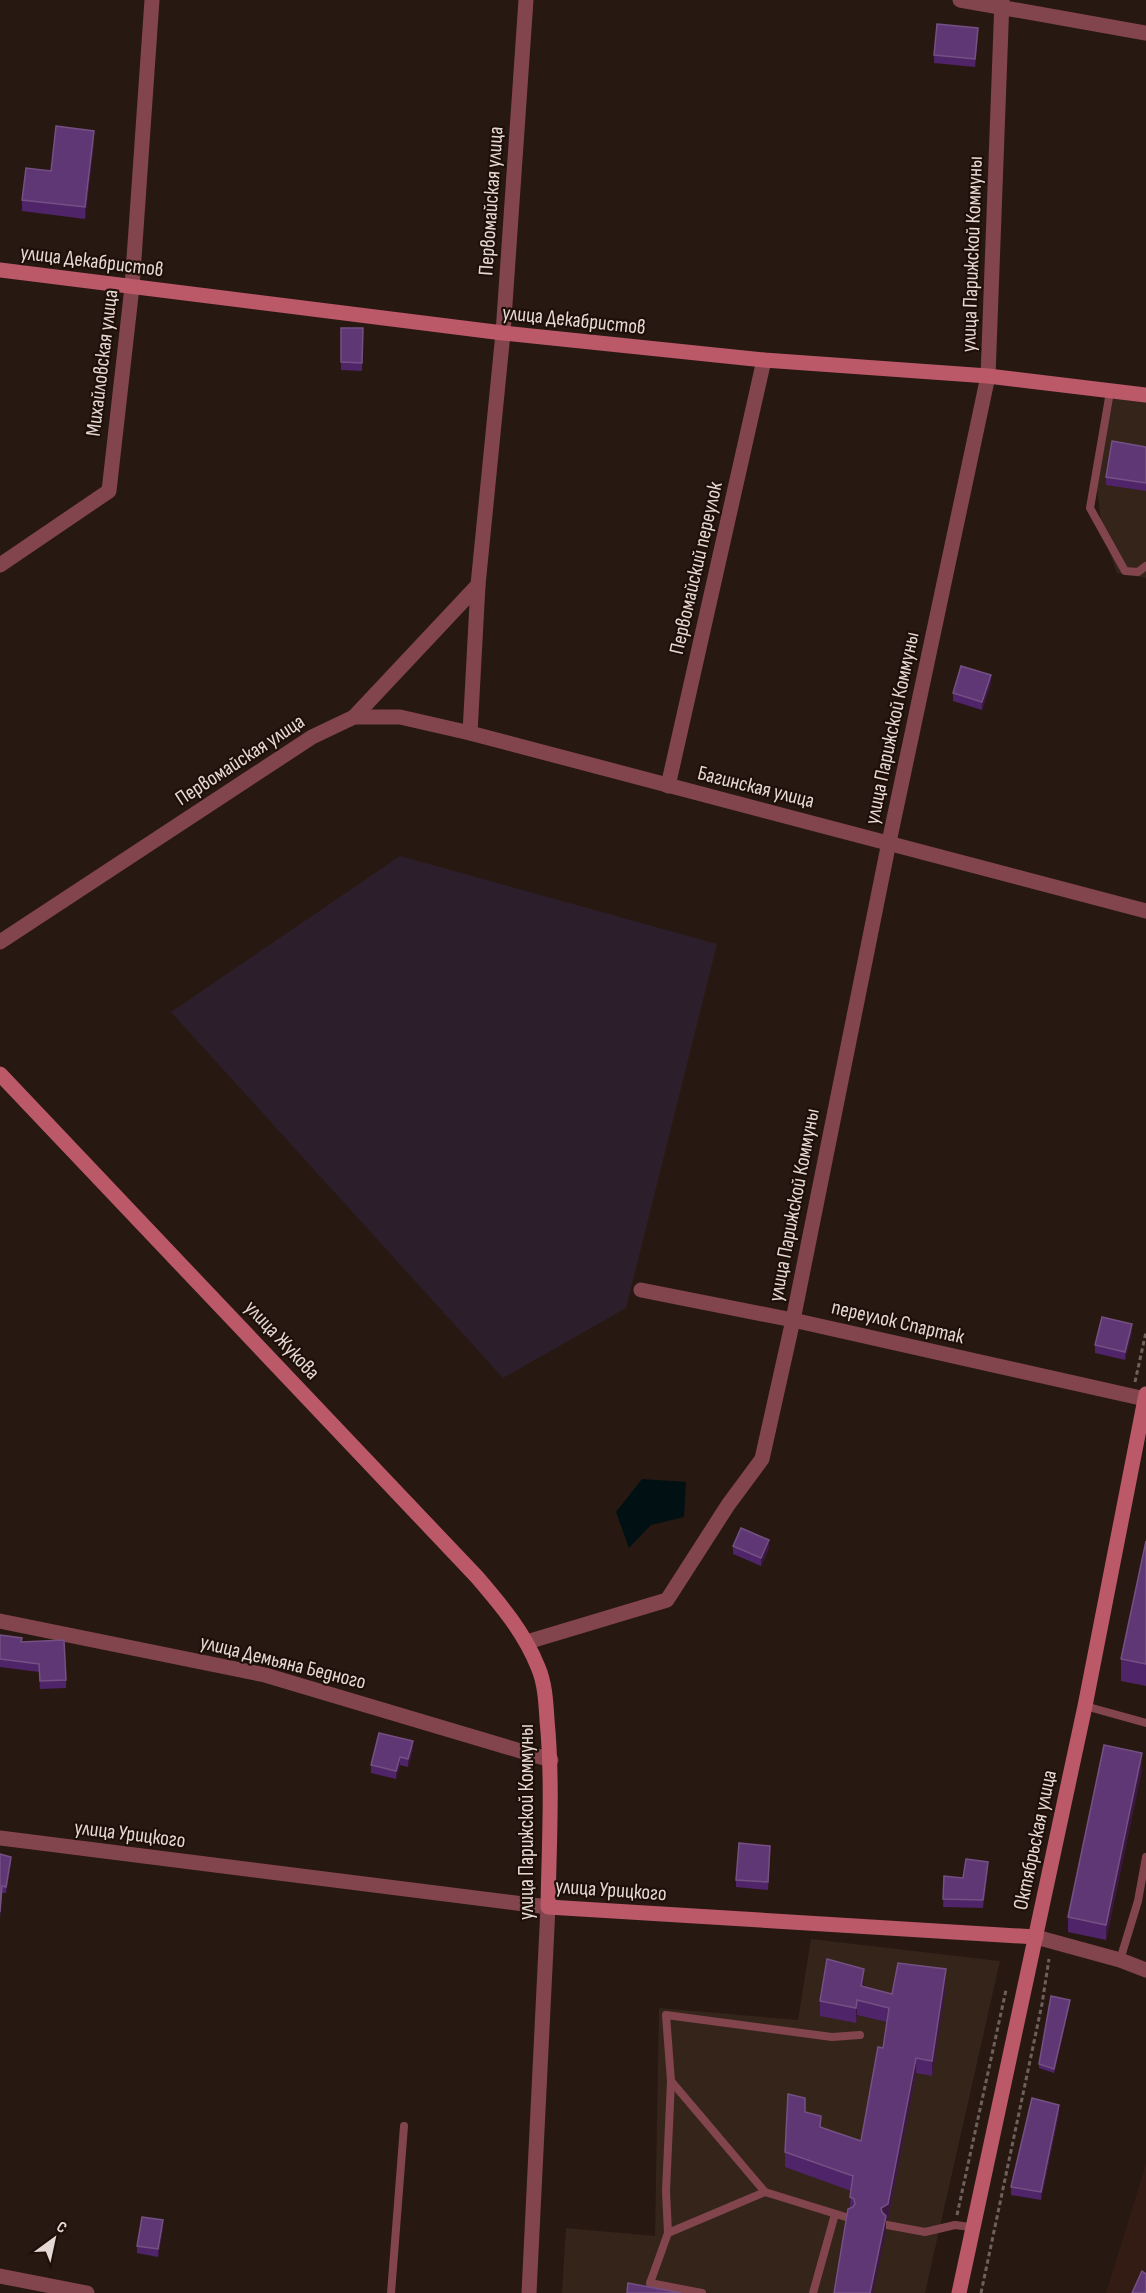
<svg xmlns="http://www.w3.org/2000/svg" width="1146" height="2293" font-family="'Sofia Sans Condensed',sans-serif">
<rect width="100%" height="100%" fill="#281812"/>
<!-- built -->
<path fill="#321c13" d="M1146,2164V2293H1106Z"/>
<!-- industrial -->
<path fill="#2c1f2b" d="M400,856L717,944L626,1308L503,1378L171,1012Z"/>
<!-- medical -->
<g fill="#34241a">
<path d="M1113,398L1146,402V578L1117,573L1102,531L1097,488Z"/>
<path d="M811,1939L1000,1961L925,2293H562L566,2228L655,2236L659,2008L798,2020Z"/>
</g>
<!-- water -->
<path fill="#011013" d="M642,1479L686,1482L684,1517L651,1525L629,1548L616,1512Z"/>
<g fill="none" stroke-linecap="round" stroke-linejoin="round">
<!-- path -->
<g stroke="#6f605b" stroke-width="3" stroke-dasharray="4.5 3" stroke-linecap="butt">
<path d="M1135,1382L1146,1332"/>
<path d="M957,2215L1006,1990"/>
<path d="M981,2293L1042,2004L1049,1959"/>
</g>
<!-- service -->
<g stroke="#82454d" stroke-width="8">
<path d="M1110,392L1090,508L1125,571L1138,572L1146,566"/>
<path d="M1085,1706L1146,1723"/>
<path d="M1120,1960L1138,1901L1146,1857"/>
<path d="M671,2081L765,2192"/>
<path d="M887,2225L925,2232L955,2225L971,2227"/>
<path d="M668,2233L666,2191L671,2081L666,2015L832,2037L860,2035"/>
<path d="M391,2293L404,2126"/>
<path d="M702,2293L650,2283L668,2233L765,2192L849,2218"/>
<path d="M813,2293L835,2214"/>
</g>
<!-- minor -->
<g stroke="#82454d" stroke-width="15">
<path d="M960,0L1146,33"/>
<path d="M0,565L109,491L132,287L152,0"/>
<path d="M354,717L478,585"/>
<path d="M668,786L764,360"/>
<path d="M641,1290L793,1320L1145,1399"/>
<path d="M527,1642L667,1600L728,1505L762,1459L793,1320L889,842L988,376L1002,0"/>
<path d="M0,1838L548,1907"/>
</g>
<!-- tertiary -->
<g stroke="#82454d" stroke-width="15">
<path d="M470,733L478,585L503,333L526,0"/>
<path d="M0,942L312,737L354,717H400L470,733L1146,911"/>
<path d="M0,1621L265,1675L551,1760"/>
<path d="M1036,1937L1120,1960L1146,1970"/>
<path d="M0,2276L87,2293"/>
<path d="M529,2293L548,1907"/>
</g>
<!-- secondary -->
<g stroke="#bb5969" stroke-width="15">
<path d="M0,270L503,333L764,360L988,376L1146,395"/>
<path d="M0,1074L477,1577C501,1605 524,1632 538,1667C545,1683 546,1703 547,1720C553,1782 549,1845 548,1907L1036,1937"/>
<path d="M959,2293L1085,1706L1146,1394"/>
</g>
</g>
<!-- wall -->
<g fill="#4f2468">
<path d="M978,36L975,67L934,63V55Z"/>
<path d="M94,142L85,219L22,211V200Z"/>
<path d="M341,328H363L362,371L341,370Z"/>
<path d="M1146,447V491L1106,485V477Z"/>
<path d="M991,683L982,710L953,701V693Z"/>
<path d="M1132,1332L1125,1360L1095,1353V1345Z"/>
<path d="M1146,1541V1686L1121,1681V1659Z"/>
<path d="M733,1546L769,1548L761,1566L733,1554Z"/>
<path d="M0,1635L22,1642L66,1680V1688L40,1689L39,1672L0,1667Z"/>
<path d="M413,1749L408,1767L400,1765L396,1779L371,1773V1765Z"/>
<path d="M1142,1769L1106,1940L1068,1932V1917Z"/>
<path d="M0,1854L11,1863L6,1893H2L0,1919Z"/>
<path d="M770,1854L768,1890L736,1887V1880Z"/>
<path d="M988,1870L983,1908L943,1907L944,1876L963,1878Z"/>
<path d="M864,1984L863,1986L892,1994L946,1985L932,2076L916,2073L888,2219L886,2221V2231L850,2208L851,2191L785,2167V2152L805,2112L821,2127L861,2141L883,2048L887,2022L857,2015L856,2023L820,2016V2001Z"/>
<path d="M1070,2004L1054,2073L1039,2068V2064Z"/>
<path d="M1059,2113L1041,2200L1011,2195V2187Z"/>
<path d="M163,2228L158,2257L137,2253V2246Z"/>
</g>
<!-- shaded-wall -->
<g fill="#391741">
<path d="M94,131V142L85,219V207Z"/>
<path d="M991,675V683L982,710V702Z"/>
<path d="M1132,1324V1332L1125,1360V1352Z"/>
<path d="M769,1540V1548L761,1566V1558Z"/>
<path d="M413,1741V1749L408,1767V1759Z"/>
<path d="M1142,1753V1769L1106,1940V1925Z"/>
<path d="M400,1757V1765L396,1779V1771Z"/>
<path d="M11,1857V1863L6,1893V1887Z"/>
<path d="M988,1862V1870L983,1908V1900Z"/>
<path d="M864,1969V1984L861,2001V1986Z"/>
<path d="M946,1969V1985L932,2076V2061Z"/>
<path d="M857,2000V2015L856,2023V2008Z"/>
<path d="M1070,2000V2004L1054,2073V2069Z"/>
<path d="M916,2058V2073L888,2219L886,2221V2231L873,2293H870L881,2223V2208Z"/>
<path d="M1059,2105V2113L1041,2200V2192Z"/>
<path d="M163,2220V2228L158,2257V2249Z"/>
</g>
<!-- building -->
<g fill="#5f3774" stroke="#745083" stroke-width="1.5">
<path d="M937,24L978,28L975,59L934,55Z"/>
<path d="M56,126L94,131L85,207L22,200L26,168L51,171Z"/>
<path d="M341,328H363L362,363L341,362Z"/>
<path d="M1112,441L1146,447V483L1106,477Z"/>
<path d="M961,666L991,675L982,702L953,693Z"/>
<path d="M1102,1317L1132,1324L1125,1352L1095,1345Z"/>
<path d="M741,1528L769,1540L761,1558L733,1546Z"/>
<path d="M1146,1541V1664L1121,1659Z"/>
<path d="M0,1635L22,1638L21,1642L64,1640L66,1680L40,1681L39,1664L0,1659Z"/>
<path d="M379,1733L413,1741L408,1759L400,1757L396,1771L371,1765Z"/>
<path d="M1104,1745L1142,1753L1106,1925L1068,1917Z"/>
<path d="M739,1843L770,1846L768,1882L736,1880Z"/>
<path d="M0,1854L11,1857L6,1887L2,1886L0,1912Z"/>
<path d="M966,1859L988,1862L983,1900L943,1899L944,1876L963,1878Z"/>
<path d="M827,1959L864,1969L861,1986L892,1994L898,1963L946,1969L932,2061L916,2058L888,2204L881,2208L882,2212L886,2216L870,2293H834L848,2209L853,2207L855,2204L854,2199L850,2197L853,2176L785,2152L788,2094L805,2098V2112L821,2116L820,2127L861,2141L878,2047L883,2048L889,2008L857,2000L856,2008L820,2001Z"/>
<path d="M1051,1996L1070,2000L1054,2069L1039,2064Z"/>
<path d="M1032,2098L1059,2105L1041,2192L1011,2187Z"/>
<path d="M142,2217L163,2220L158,2249L137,2246Z"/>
<path d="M1142,2271L1146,2274V2293H1132Z"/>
<path d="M628,2283L681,2293H627Z"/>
</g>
<g text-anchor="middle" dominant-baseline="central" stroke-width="4.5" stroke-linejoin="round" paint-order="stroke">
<!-- street labels -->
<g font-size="21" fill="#e5d9d5" stroke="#1f0f09">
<text transform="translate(491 201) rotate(-86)">Первомайская улица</text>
<text transform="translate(972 254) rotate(-88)">улица Парижской Коммуны</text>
<text transform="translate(92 261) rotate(7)">улица Декабристов</text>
<text transform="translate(574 320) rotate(6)">улица Декабристов</text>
<text transform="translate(102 363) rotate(-83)">Михайловская улица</text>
<text transform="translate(696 568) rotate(-77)">Первомайский переулок</text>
<text transform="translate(892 728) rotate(-78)">улица Парижской Коммуны</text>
<text transform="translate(240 760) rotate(-33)">Первомайская улица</text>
<text transform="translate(756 787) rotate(14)">Багинская улица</text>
<text transform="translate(794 1205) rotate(-79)">улица Парижской Коммуны</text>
<text transform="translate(898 1322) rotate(13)">переулок Спартак</text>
<text transform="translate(282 1340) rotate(47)">улица Жукова</text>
<text transform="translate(283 1662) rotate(14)">улица Демьяна Бедного</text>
<text transform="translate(526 1822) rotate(-90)">улица Парижской Коммуны</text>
<text transform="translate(130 1834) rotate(7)">улица Урицкого</text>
<text transform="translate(1035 1840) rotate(-78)">Октябрьская улица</text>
<text transform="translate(611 1890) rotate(4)">улица Урицкого</text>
</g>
</g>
<!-- north arrow -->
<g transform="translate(54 2239) rotate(33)" stroke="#1f0f09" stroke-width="4.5" paint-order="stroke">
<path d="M0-4.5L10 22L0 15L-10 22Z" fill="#e5d9d5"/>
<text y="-9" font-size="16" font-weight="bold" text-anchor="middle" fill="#e5d9d5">С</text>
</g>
</svg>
